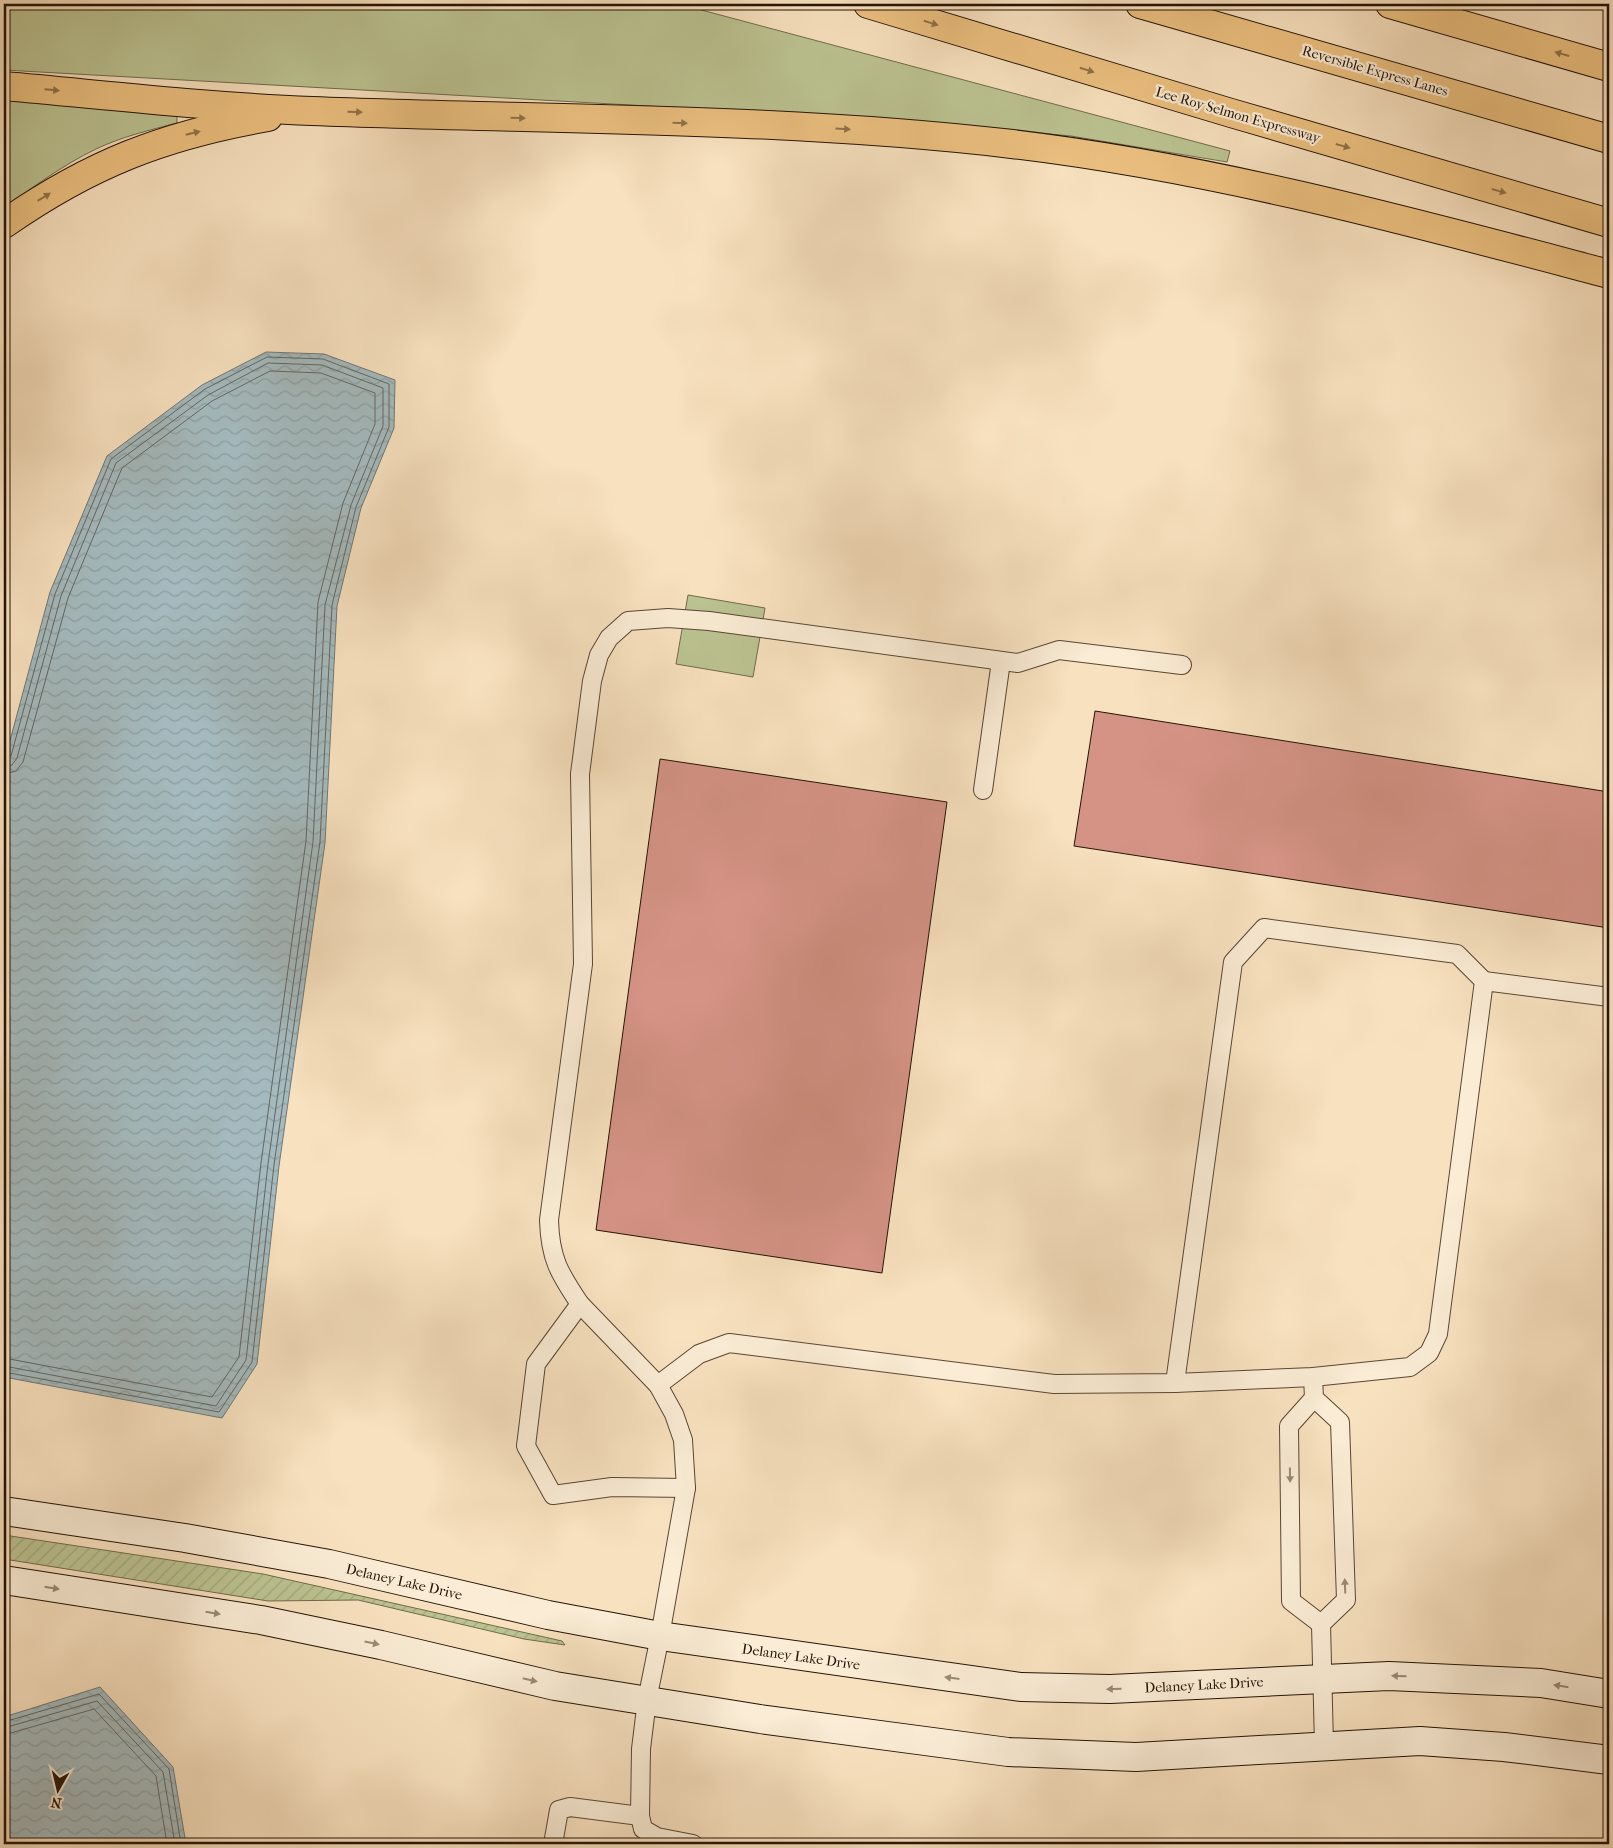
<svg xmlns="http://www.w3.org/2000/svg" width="1613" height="1848" font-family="'IM FELL French Canon',serif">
<defs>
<pattern id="garden-furrows" width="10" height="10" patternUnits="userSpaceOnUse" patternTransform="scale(1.25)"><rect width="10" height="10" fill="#bcc392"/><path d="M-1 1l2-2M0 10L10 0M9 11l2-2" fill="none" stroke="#a1a77c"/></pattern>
<pattern id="water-waves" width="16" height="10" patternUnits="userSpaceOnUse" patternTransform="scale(1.25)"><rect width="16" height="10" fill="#a4babe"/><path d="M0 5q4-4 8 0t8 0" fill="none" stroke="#8d9fa2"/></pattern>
</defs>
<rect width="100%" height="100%" fill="#f8e1bf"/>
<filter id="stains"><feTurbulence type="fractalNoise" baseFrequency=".004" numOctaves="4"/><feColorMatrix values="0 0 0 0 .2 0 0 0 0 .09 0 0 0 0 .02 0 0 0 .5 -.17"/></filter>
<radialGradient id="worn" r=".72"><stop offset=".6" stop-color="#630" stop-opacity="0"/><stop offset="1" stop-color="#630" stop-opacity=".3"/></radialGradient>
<!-- grass -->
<g fill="#bcc392" stroke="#706b4c">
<path d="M4,4H679L1230,151L1227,162L1071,136L881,119L4,70Z"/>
<path d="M4,100L177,108V123C150,130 121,137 96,149C63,165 33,187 4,208Z"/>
<path d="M688,595L765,608L753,677L676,664Z"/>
</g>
<!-- garden -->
<path fill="url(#garden-furrows)" stroke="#706b4c" d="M4,1535L263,1574L562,1641L565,1645L524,1639L358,1600L268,1601L4,1559Z"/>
<!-- water -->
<g fill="url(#water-waves)" stroke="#717774">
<path d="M266,352L324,354L395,380L394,428L361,508L337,606L325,843L279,1166L257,1364L222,1418L4,1377V763L50,592L107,456L202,385Z"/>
<path d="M100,1687L173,1767L186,1844H4V1717Z"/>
</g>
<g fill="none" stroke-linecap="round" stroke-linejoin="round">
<!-- shore -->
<g stroke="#646662" stroke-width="1">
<path d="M4,760L11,756L55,594L111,459L205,389L267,357L323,359L389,384V427L356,507L332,605L320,842L274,1165L252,1362L219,1412L4,1372"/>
<path d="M4,767L12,765L17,758L61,596L116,463L208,395L268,363L322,365L383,388V426L351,505L325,605L313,842L268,1164L246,1360L216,1406L4,1366"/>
<path d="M4,774L16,771L23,762L68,598L122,468L212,401L270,371L321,373L375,393V424L343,503L318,602L306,841L261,1163L239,1357L212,1397L4,1358"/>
<path d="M4,1722L99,1694L169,1769L181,1844"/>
<path d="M4,1728L97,1701L163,1772L175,1844"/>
<path d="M4,1735L94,1709L156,1776L167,1844"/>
</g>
</g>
<!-- building -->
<g fill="#d59386" stroke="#241305">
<path d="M1095,711L1609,792V928L1074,846Z"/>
<path d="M660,759L947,802L882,1273L596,1230Z"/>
</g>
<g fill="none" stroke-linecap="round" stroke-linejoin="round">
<!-- lane casing -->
<g stroke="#594634" stroke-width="20">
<g id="lane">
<path d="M983,790L1001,661"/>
<path d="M580,1304L658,1385"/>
<path d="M1313,1377L1314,1398L1340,1422L1346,1600L1321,1624L1324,1745"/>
<path d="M1175,1383L1313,1377L1410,1367L1429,1353L1438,1334L1484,981L1609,997"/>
<path d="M1314,1398L1289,1426L1291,1601L1321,1624"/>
<path d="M686,1488L612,1487L553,1495L526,1446L536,1364L580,1304C559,1273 550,1258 549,1220L583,964L580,774L592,681L599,655L609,638L628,621L668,618L709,621L1018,663L1059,650L1182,665"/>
<path d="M553,1844L559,1810L570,1807L640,1816"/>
<path d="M693,1844L657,1837L643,1829L640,1816L641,1749L647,1700L660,1636L686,1488L683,1440L674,1414L658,1385L699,1354L729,1343L1054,1384L1175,1383L1233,962L1264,928L1457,954L1484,981"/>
</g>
</g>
<!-- secondary casing -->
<g stroke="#241305" stroke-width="30">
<g id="secondary">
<path d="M4,1511L185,1538L329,1564L548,1615L660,1636L1021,1687L1110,1689L1389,1676L1541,1683L1609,1694"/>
<path d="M4,1580L261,1620L381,1645L555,1686L760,1719L1008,1752L1136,1757L1420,1741L1504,1747L1609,1760"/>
</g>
</g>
<!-- highway casing -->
<g stroke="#241305" stroke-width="30">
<g id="highway">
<path d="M868,4L1231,113L1609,223"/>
<path d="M1140,4L1609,139"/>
<path d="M1390,4L1609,67"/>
<path d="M4,86C106,95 210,107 312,111C546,120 781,117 1012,144C1215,168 1412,222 1609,274"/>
<path d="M4,224C90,164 164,135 268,117"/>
</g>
</g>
<!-- lane -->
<use href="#lane" stroke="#faecd5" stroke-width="18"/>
<!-- secondary -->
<use href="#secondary" stroke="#faecd5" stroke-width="28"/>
<!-- highway -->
<use href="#highway" stroke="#ecc080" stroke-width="28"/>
</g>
<!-- one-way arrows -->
<defs><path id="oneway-solid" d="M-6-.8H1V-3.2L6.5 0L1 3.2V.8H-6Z" transform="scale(1.25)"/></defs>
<g fill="#927249">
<use href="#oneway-solid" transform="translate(931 23) rotate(17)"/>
<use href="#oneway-solid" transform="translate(1562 54) rotate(-164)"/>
<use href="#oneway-solid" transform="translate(1087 70) rotate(17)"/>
<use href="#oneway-solid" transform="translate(52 90) rotate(5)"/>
<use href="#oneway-solid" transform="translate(355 112) rotate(2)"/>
<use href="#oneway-solid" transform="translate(518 118) rotate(2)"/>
<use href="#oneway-solid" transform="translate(680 123) rotate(2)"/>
<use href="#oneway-solid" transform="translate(843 129) rotate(3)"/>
<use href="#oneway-solid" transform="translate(193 133) rotate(-13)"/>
<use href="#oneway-solid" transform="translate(1343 146) rotate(16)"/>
<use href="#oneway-solid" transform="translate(1499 191) rotate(16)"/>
<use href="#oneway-solid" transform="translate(44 197) rotate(-31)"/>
</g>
<g fill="#9a8a77">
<use href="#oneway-solid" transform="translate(1290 1475) rotate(89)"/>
<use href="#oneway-solid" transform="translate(1345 1586) rotate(-92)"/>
<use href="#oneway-solid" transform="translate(52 1588) rotate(9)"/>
<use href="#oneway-solid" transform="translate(213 1613) rotate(9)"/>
<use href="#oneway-solid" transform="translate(372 1643) rotate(12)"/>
<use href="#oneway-solid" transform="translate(1399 1676) rotate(-178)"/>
<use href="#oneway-solid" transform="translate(952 1678) rotate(-173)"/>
<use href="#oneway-solid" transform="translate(530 1680) rotate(13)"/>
<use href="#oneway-solid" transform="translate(1561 1686) rotate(-171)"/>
<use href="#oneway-solid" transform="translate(1114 1689) rotate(179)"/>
</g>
<g text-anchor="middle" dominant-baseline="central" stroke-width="4.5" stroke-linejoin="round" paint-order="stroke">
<!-- street labels -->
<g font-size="14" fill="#241305" stroke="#faecd5">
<text transform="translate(1375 71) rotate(16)">Reversible Express Lanes</text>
<text transform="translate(1238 115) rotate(16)">Lee Roy Selmon Expressway</text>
<text transform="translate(404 1582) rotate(13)">Delaney Lake Drive</text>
<text transform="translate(801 1657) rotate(8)">Delaney Lake Drive</text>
<text transform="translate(1204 1685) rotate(-3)">Delaney Lake Drive</text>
</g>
</g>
<!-- margin -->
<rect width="1613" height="1848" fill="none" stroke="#f8e1bf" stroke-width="20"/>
<rect x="5" y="5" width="1603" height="1838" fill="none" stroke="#241305" stroke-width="2.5"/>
<rect x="10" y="10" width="1593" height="1828" fill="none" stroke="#241305"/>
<!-- north arrow -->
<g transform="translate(58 1790) rotate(188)" stroke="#faecd5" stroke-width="4" paint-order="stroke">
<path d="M0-4L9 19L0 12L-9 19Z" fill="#241305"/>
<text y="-8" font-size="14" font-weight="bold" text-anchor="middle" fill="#241305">N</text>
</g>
<rect width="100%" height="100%" filter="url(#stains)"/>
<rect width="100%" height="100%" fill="url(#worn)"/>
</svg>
